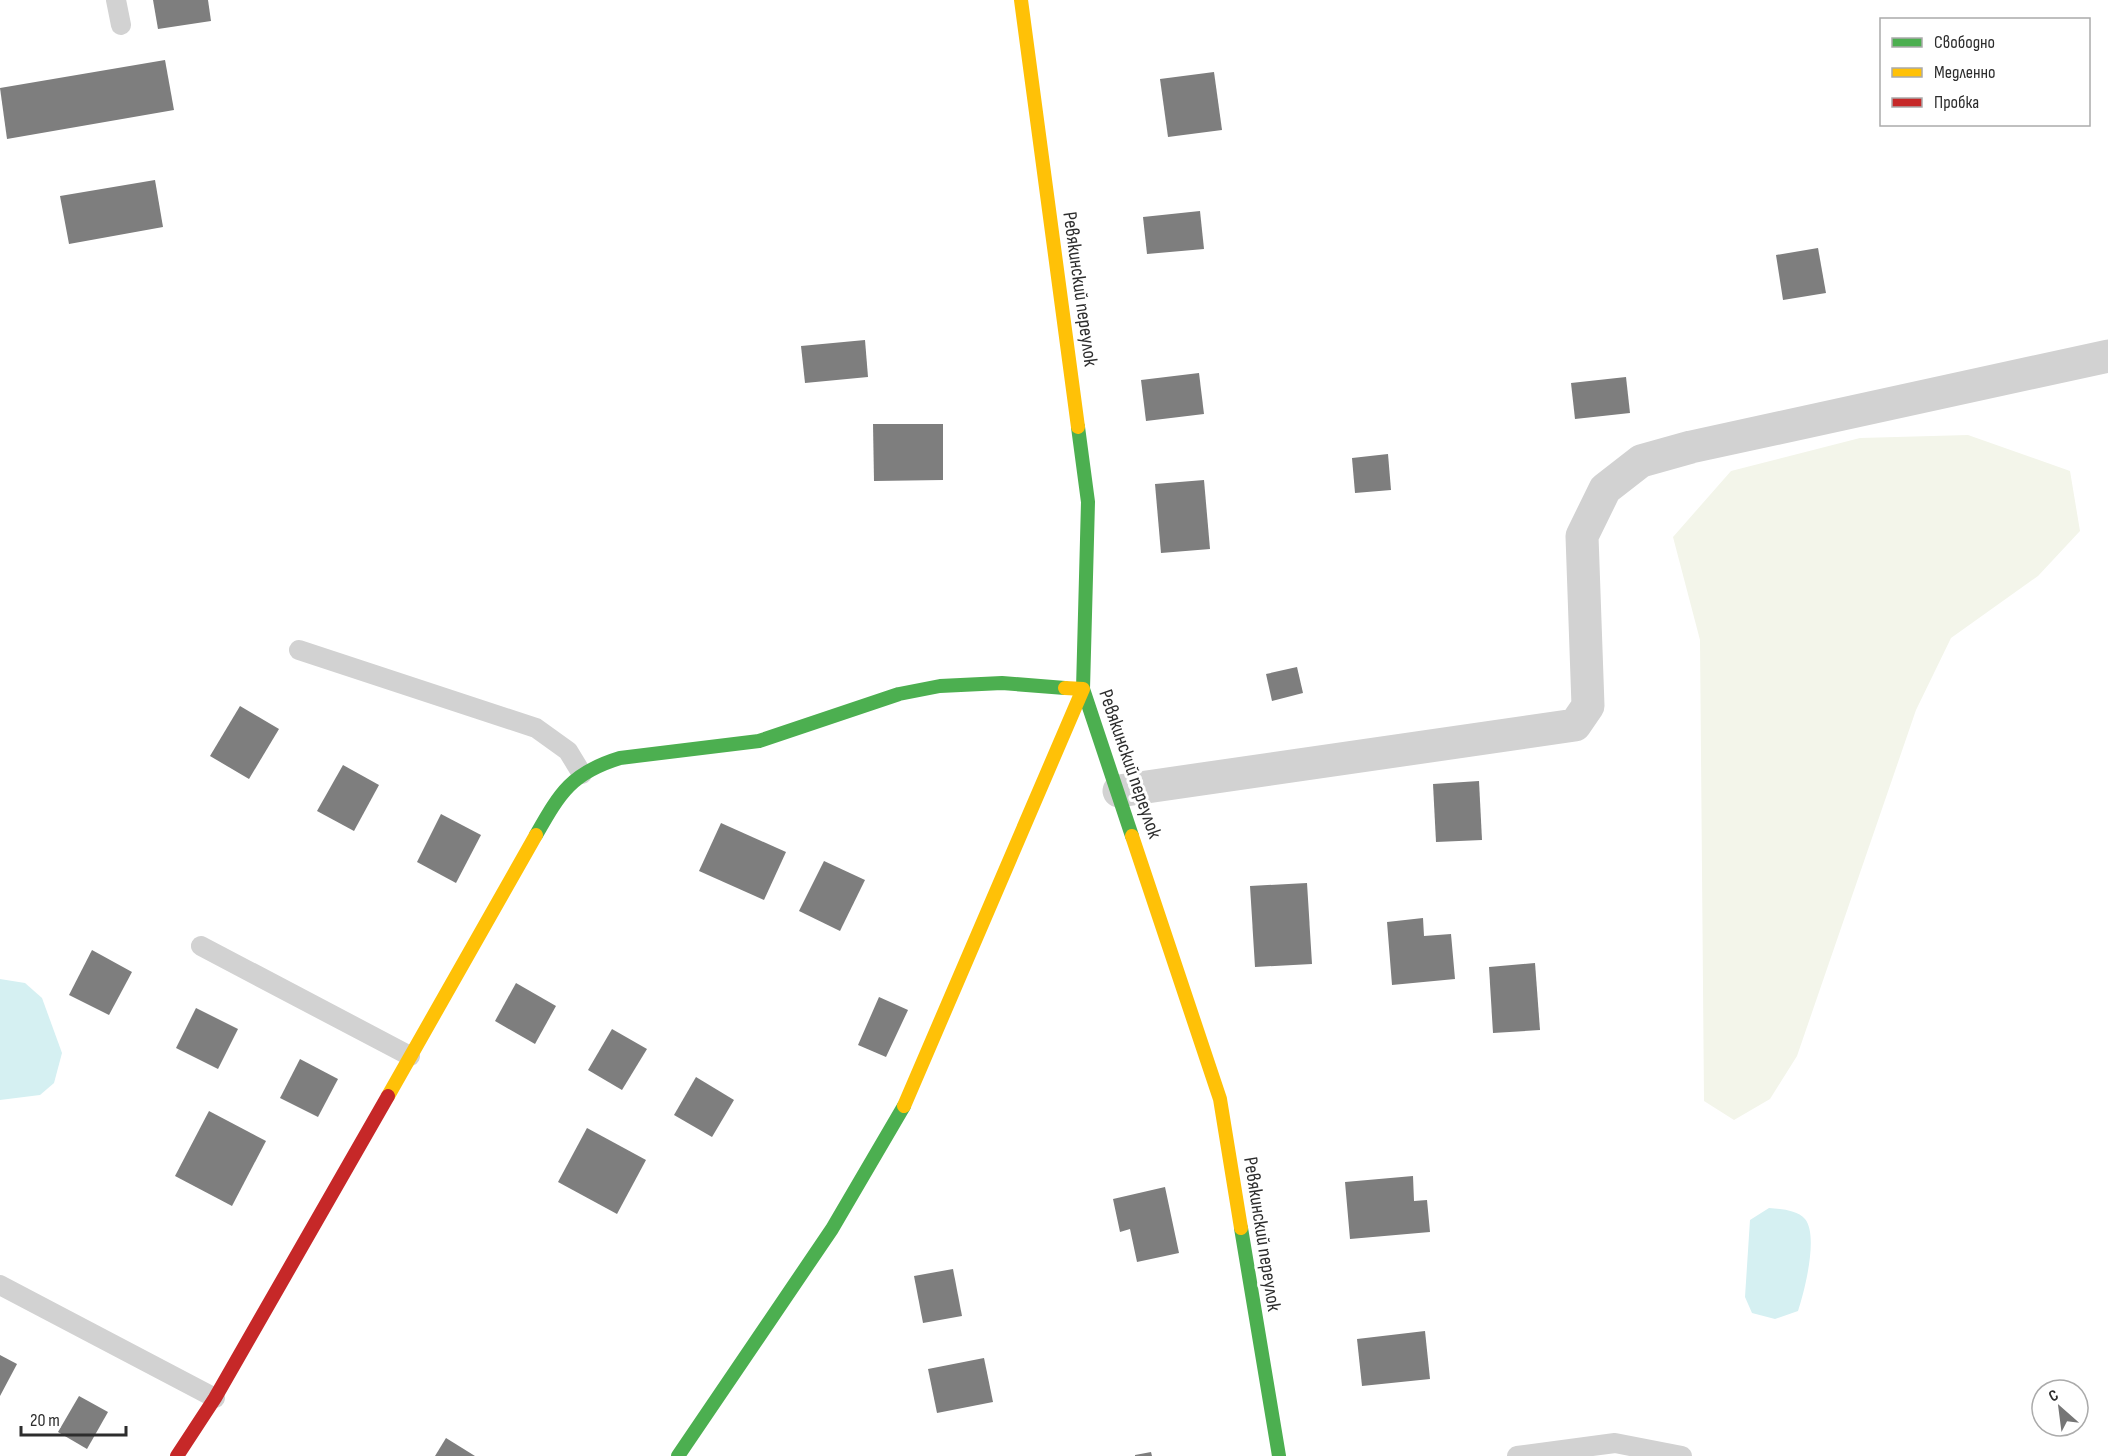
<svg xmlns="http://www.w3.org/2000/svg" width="2108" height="1456" font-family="'Sofia Sans Condensed',sans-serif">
<rect width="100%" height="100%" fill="#fff"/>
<!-- green -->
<path fill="#f3f5ea" d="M1968,435L2070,471L2080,531L2038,576L1951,638L1916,710L1797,1056L1770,1099L1734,1120L1704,1101L1700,640L1673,537L1731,471L1860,438Z"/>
<!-- water -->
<g fill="#d5f0f2">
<path d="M0,979L25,983L42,998L62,1053L54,1083L40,1095L0,1100Z"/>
<path d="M1769,1208C1781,1209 1797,1210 1805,1219C1819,1236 1804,1293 1798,1311L1775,1319L1752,1313L1745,1297L1750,1220Z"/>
</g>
<!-- building -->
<g fill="#7e7e7e">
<path d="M153,0H208L211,21L158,29Z"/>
<path d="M165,60L174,110L7,139L0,88Z"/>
<path d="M1214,72L1222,130L1168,137L1160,79Z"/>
<path d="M155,180L163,227L69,244L60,196Z"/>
<path d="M1200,211L1204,249L1147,254L1143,217Z"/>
<path d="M1818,248L1826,293L1783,300L1776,255Z"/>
<path d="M865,340L868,377L805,383L801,346Z"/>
<path d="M1199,373L1204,414L1146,421L1141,380Z"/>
<path d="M1626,377L1630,413L1575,419L1571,383Z"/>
<path d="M873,424H943V480L874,481Z"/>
<path d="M1388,454L1391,490L1355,493L1352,458Z"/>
<path d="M1204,480L1210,549L1161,553L1155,484Z"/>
<path d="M1297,667L1303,693L1272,701L1266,674Z"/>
<path d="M240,706L279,729L249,779L210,756Z"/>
<path d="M343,765L379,785L354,831L317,811Z"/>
<path d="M1479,781L1482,840L1436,842L1433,784Z"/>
<path d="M441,814L481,835L456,883L417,862Z"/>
<path d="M721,823L786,852L764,900L699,871Z"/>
<path d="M824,861L865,880L840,931L799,911Z"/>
<path d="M1307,883L1312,964L1255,967L1250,886Z"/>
<path d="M1423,918L1424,936L1451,934L1455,979L1392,985L1387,922Z"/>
<path d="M92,950L132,972L109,1015L69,995Z"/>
<path d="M1535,963L1540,1030L1493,1033L1489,967Z"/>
<path d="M516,983L556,1006L535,1044L495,1021Z"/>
<path d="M879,997L908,1010L886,1057L858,1045Z"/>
<path d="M196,1008L238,1029L218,1069L176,1048Z"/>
<path d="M612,1029L647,1049L622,1090L588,1070Z"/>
<path d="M300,1059L338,1079L318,1117L280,1098Z"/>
<path d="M696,1077L734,1100L712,1137L674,1115Z"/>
<path d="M209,1111L266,1141L232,1206L175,1176Z"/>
<path d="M587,1128L646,1160L617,1214L558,1182Z"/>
<path d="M1413,1176L1414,1201L1427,1200L1430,1232L1350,1239L1345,1182Z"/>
<path d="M1165,1187L1179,1253L1137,1262L1130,1229L1120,1232L1113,1199Z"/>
<path d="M953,1269L962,1316L923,1323L914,1276Z"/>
<path d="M1425,1331L1430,1379L1362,1386L1357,1339Z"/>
<path d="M0,1355L17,1364L0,1396Z"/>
<path d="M984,1358L993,1402L937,1413L928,1369Z"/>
<path d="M79,1396L108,1412L87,1449L58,1432Z"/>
<path d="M446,1438L475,1456H435Z"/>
<path d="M1151,1452L1152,1456H1135V1455Z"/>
</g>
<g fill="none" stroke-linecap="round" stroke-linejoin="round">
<!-- lane -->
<g stroke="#d2d2d2" stroke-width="20">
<path d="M116,0L121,25"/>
<path d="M299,650L536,728L568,751L582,774"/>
<path d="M201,946L410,1056"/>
<path d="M0,1285L215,1398"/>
<path d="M1517,1456L1615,1443L1682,1456"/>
</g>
<!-- street -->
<path stroke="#d2d2d2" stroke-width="33" d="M1119,791L1575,725L1588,706L1582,536L1605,489L1641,461L1691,447L2108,356"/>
<!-- fast -->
<g stroke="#4caf50" stroke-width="14">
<path d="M1078,427L1088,502L1083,689L1132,836"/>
<path d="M536,835C560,793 571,773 620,758L759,741L899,694L940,686L1002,683L1065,688"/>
<path d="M1241,1228L1279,1456"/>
<path d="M678,1456L832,1229L904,1106"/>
</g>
<!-- slow -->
<g stroke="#ffc107" stroke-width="14">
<path d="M1021,0L1078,427"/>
<path d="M1132,836L1220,1099L1241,1228"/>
<path d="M388,1096L536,835"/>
<path d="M904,1106L1083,689L1065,688"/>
</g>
<!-- jam -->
<path stroke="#c62828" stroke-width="14" d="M177,1456L215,1398L388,1096"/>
</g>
<g text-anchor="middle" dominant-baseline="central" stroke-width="6" stroke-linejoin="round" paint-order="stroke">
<!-- street labels -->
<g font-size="20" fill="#2d2d2d" stroke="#fff">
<text transform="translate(1080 289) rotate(82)">Ревякинский переулок</text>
<text transform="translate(1130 764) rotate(71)">Ревякинский переулок</text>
<text transform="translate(1262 1234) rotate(81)">Ревякинский переулок</text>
</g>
</g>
<!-- legend -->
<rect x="1880" y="18" width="210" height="108" fill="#ffffff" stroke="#ababab" stroke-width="1.5"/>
<rect x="1892" y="38" width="30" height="9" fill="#4caf50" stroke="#ababab" stroke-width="1.5"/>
<text x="1934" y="48" font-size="18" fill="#2d2d2d">Свободно</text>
<rect x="1892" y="68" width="30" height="9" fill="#ffc107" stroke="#ababab" stroke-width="1.5"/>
<text x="1934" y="78" font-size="18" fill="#2d2d2d">Медленно</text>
<rect x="1892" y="98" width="30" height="9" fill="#c62828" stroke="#ababab" stroke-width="1.5"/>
<text x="1934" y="108" font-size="18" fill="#2d2d2d">Пробка</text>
<!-- north arrow -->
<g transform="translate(2060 1408) rotate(332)"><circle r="28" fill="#ffffff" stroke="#ababab" stroke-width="1.5"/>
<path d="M0-4.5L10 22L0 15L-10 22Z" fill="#767676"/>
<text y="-9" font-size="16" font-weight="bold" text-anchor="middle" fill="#2d2d2d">С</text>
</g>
<!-- scale -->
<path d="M21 1426v9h105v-9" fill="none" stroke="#2d2d2d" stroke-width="3"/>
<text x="30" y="1426" font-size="18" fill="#2d2d2d" stroke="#ffffff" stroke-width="4.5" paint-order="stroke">20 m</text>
</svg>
